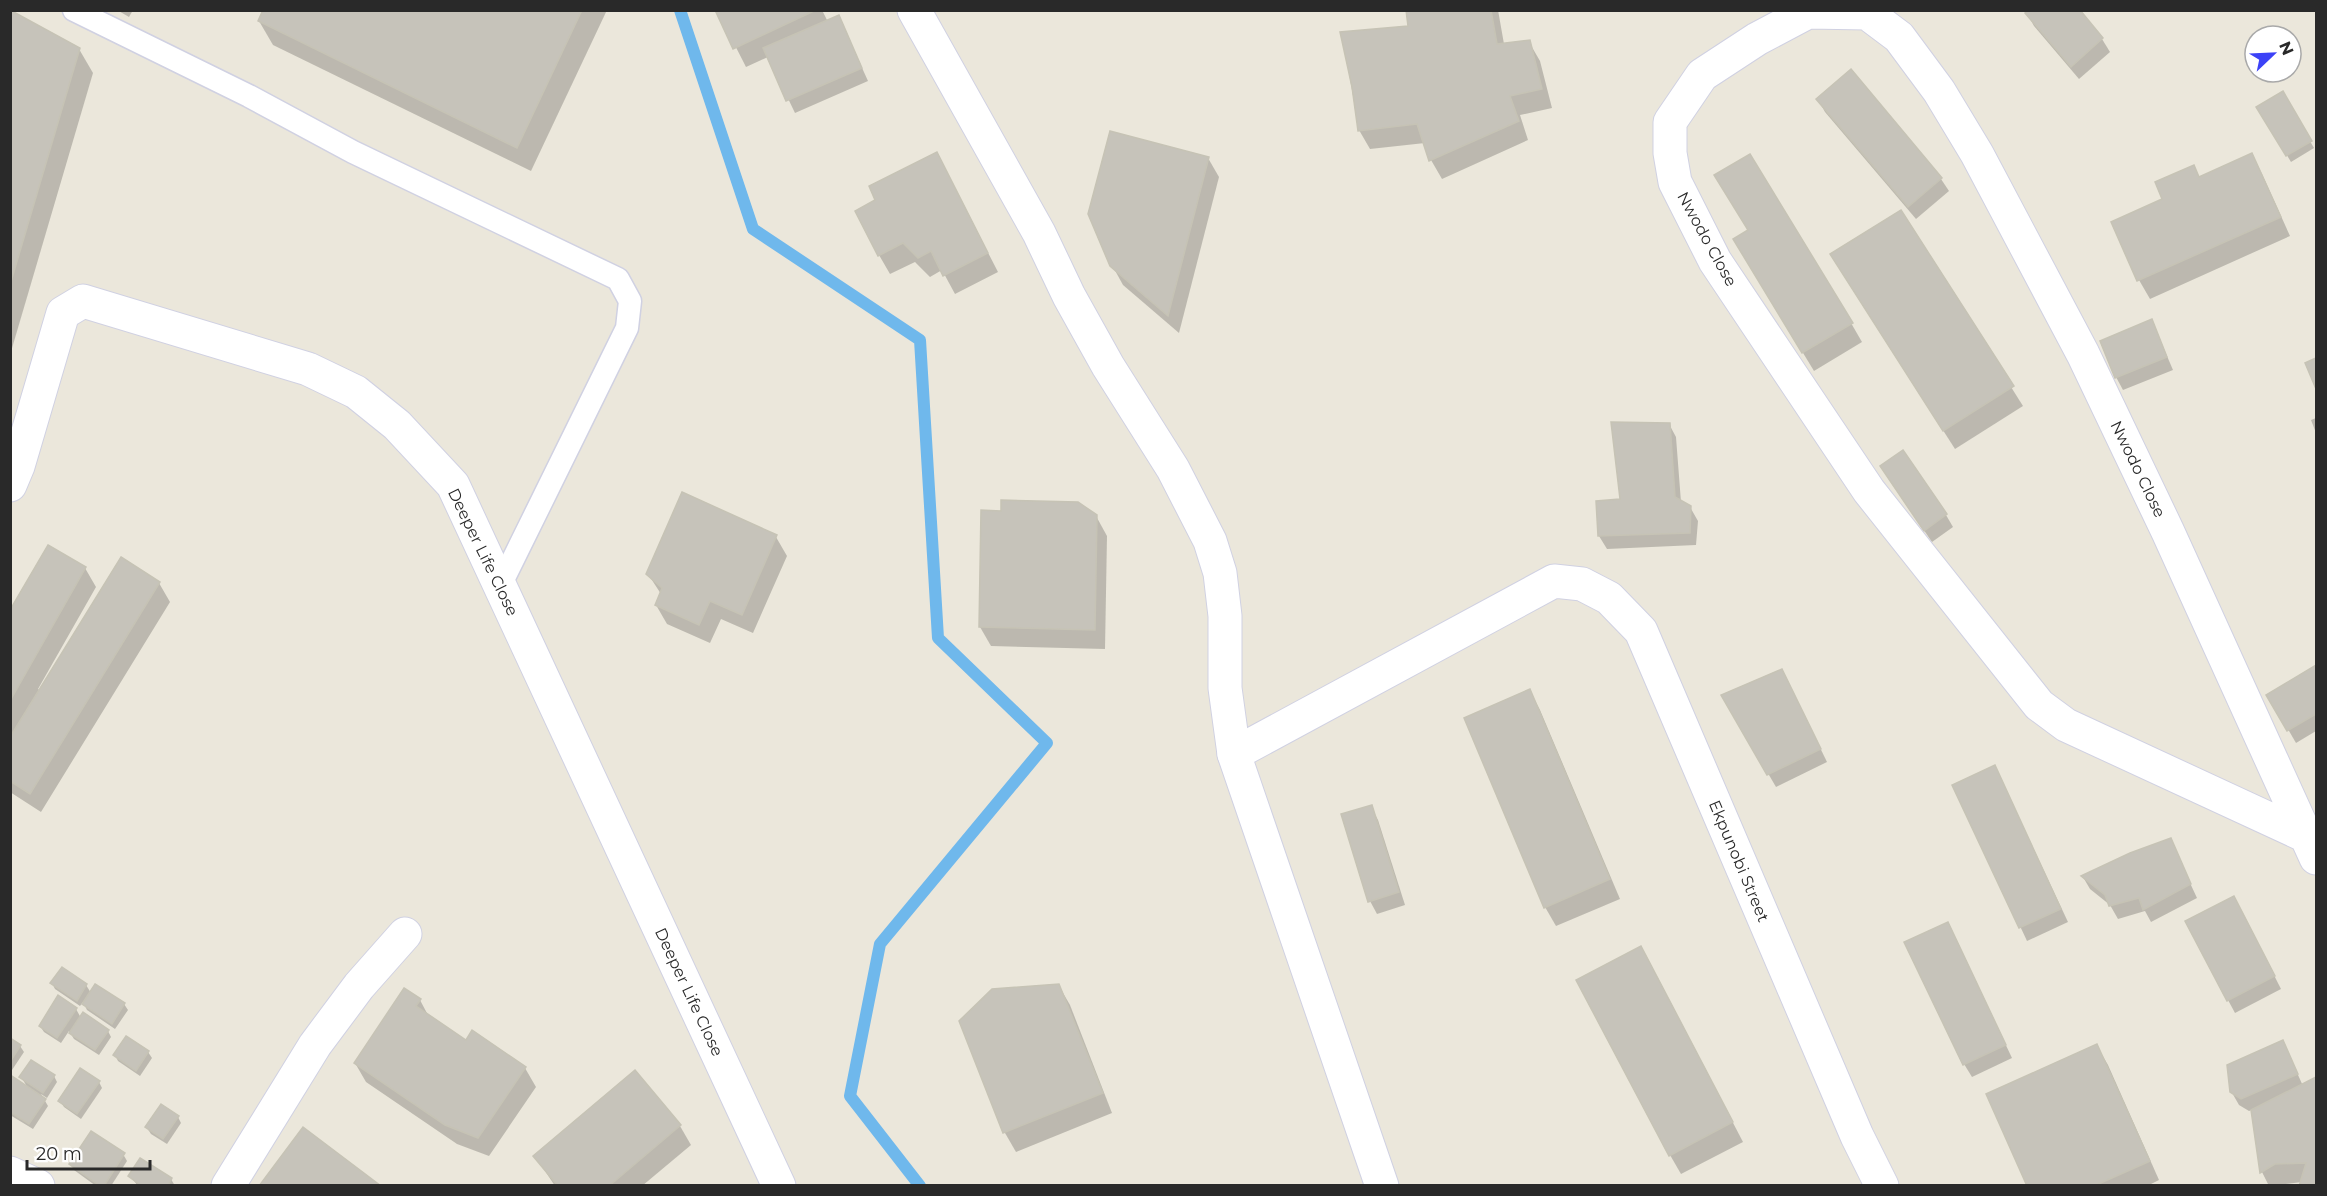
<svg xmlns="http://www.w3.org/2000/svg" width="2327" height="1196" font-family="Montserrat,sans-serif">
<rect width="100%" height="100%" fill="#ebe7db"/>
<!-- shadow -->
<g fill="#0003">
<path d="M117,10H133L129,17Z"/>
<path d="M264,10H607L531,171L273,45L259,21Z"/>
<path d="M717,10H822L828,22L839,17L868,81L795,113L768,57L746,67Z"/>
<path d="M1407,10H1498L1504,44L1529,42L1540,61L1552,108L1520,115L1528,140L1442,179L1431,160L1425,143L1370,149L1359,130L1342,34L1410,27Z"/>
<path d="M2078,10L2102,39L2110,52L2079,79L2034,26L2027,13Z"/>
<path d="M10,11L79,49L93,73L10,355Z"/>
<path d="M2282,93L2314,148L2291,162L2258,107Z"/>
<path d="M1818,99L1941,179L1949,191L1916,219L1825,112Z"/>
<path d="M2252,155L2262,174L2290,236L2150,299L2139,280L2113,223L2164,199L2193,166L2200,178Z"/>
<path d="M1208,158L1219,177L1179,333L1123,285L1112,265Z"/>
<path d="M947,173L998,272L955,294L942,270L930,277L915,262L890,274L879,255Z"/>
<path d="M1901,212L2023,406L1955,449L1843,274Z"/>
<path d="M1750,231L1851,323L1862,342L1814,371L1746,259Z"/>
<path d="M2152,321L2173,370L2123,390L2116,377Z"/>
<path d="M2316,418V433L2311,420Z"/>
<path d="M1669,424L1676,437L1681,502L1690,507L1698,521L1696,545L1607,549L1599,536Z"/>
<path d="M1881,467L1946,515L1953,527L1932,542Z"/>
<path d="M1002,512L1096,516L1107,536L1105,649L991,646L980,627Z"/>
<path d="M776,537L787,556L753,633L721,619L710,643L667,624L656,605L661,594L648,574Z"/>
<path d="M85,568L96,587L38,689L41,691L159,583L170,602L41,812L10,792V613Z"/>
<path d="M2316,666V731L2296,743L2268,695Z"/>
<path d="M1789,684L1827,762L1776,787L1723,696Z"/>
<path d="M1530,691L1540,710L1620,899L1556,926L1545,907Z"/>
<path d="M1995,767L2068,922L2027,941L1954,785Z"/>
<path d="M1371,807L1378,820L1405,905L1377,914L1370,901Z"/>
<path d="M2170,840L2197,898L2151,922L2145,911L2118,919L2110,905L2090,889L2083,877Z"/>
<path d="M2241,910L2281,989L2235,1013L2228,1000Z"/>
<path d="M1954,936L2012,1058L1972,1077L1964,1064Z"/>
<path d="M1652,967L1743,1142L1681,1174L1670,1155Z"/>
<path d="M52,983L86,985L91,993L95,986L124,1004L128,1010L115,1029L87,1010L83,1002L80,1006L55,989Z"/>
<path d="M1059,986L1070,1005L1112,1113L1016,1152L1005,1133L960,1021Z"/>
<path d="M420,1000L429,1017L466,1043L525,1068L536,1087L489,1156L457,1144L366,1082L355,1063Z"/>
<path d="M76,1009L81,1018L108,1031L111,1037L99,1055L74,1039L69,1031L61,1043L44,1032L40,1026Z"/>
<path d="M10,1040L20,1046L24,1052L12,1070L10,1069Z"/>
<path d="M2097,1046L2108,1065L2159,1180L2147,1186H2029Z"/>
<path d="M148,1052L152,1058L140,1076L118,1061L115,1055Z"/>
<path d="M2289,1055L2303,1086L2316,1079V1186H2301L2302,1182L2269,1186L2262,1172L2252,1110L2249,1111L2239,1105L2231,1091Z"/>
<path d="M635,1072L680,1126L691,1145L642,1186H555L535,1156Z"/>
<path d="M54,1076L57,1082L47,1098L41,1094L48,1106L33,1129L10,1115V1082L28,1088L21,1077Z"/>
<path d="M99,1082L102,1088L81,1119L64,1107L60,1101Z"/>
<path d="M178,1117L181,1123L167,1144L151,1134L147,1128Z"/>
<path d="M123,1154L127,1161L111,1186H96L74,1170L71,1164Z"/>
<path d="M130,1176L171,1179L175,1186H138Z"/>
</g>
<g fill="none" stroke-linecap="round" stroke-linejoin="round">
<!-- stream -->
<path stroke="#6fb8ec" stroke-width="12" d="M680,10L753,229L920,340L938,638L1047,743L880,944L850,1096L920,1186"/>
</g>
<!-- building -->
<g fill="#c6c3ba" stroke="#c6c3b5" stroke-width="1.5">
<path d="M10,10L80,48L10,285Z"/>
<path d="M263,10H582L517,148L258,21Z"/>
<path d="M715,10H816L733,49Z"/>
<path d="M1406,10H1491L1497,44L1530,40L1542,89L1510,96L1519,121L1429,161L1417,124L1358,131L1352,87L1340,32L1408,26Z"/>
<path d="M2028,10H2080L2103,38L2071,67L2025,13Z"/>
<path d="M839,15L862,68L786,101L763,48Z"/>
<path d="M1851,69L1942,178L1908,207L1816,99Z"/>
<path d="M2283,91L2312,141L2286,156L2256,107Z"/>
<path d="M1110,131L1209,157L1168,316L1110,266L1088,214Z"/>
<path d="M937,152L988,253L943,276L931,251L918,258L903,243L878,256L855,211L875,200L869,186Z"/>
<path d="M2252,153L2281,217L2137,281L2111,222L2162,199L2155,182L2194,165L2199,177Z"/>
<path d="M1750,154L1853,323L1802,353L1733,239L1748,230L1714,175Z"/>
<path d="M1901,210L2014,386L1943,431L1830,254Z"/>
<path d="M2152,319L2167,357L2115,378L2100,341Z"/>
<path d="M2316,358V389L2305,363Z"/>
<path d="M1611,422L1670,423L1675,497L1691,506L1690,533L1598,536L1596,501L1620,499Z"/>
<path d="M1903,450L1947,514L1924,531L1880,466Z"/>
<path d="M682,492L777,535L742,615L710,601L699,625L655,605L662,588L646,574Z"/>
<path d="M1001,500L1078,502L1097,515L1095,630L979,627L981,510L1001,511Z"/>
<path d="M48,545L86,567L10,701V610Z"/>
<path d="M121,557L160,582L30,794L10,781V737Z"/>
<path d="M2316,665V714L2287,731L2266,695Z"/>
<path d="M1782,669L1821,749L1767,775L1721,695Z"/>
<path d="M1530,689L1610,879L1544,908L1464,718Z"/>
<path d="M1995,765L2061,909L2019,928L1952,785Z"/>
<path d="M1372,805L1399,892L1368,902L1341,814Z"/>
<path d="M2171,838L2191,884L2143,910L2139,898L2109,906L2105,895L2081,876L2130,853Z"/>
<path d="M2234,896L2275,976L2227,1001L2185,921Z"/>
<path d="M1948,922L2006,1045L1963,1065L1904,942Z"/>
<path d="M1641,946L1733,1122L1669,1156L1576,980Z"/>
<path d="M62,967L87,984L77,1001L50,983Z"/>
<path d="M95,984L125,1003L112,1024L82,1004Z"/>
<path d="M1059,984L1103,1093L1003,1133L959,1021L992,989Z"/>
<path d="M404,988L421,999L416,1006L466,1040L472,1030L526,1067L478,1138L445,1125L354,1063Z"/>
<path d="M58,995L77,1008L57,1038L39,1026Z"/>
<path d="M83,1012L109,1030L95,1050L69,1033Z"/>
<path d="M126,1036L149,1051L136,1071L113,1055Z"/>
<path d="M10,1038L21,1045L10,1062Z"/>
<path d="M2283,1040L2298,1074L2241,1099L2230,1092L2227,1065Z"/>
<path d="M2097,1044L2150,1161L2094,1186H2027L1986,1094Z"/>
<path d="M31,1060L55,1075L43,1093L19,1077Z"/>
<path d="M80,1068L100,1081L77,1114L58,1101Z"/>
<path d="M635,1070L681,1125L609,1186H558L533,1156Z"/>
<path d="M12,1076L46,1099L29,1124L10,1112V1079Z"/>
<path d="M2316,1077V1186H2299L2306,1163L2275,1164L2260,1173L2251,1110Z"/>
<path d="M161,1104L179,1116L163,1139L145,1127Z"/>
<path d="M303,1127L381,1186H259Z"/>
<path d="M91,1131L125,1153L104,1186H100L69,1164Z"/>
<path d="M140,1158L172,1178L168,1186H142L128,1176Z"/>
</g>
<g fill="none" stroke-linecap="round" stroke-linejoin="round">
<!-- service casing -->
<g stroke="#d0d1e2" stroke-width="25">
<path id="service" d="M74,10L249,96L353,152L618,279L630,301L627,328L500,586"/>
</g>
<!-- minor casing -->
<g stroke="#d0d1e2" stroke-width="35">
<g id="minor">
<path d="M914,10L1039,233L1069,296L1108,366L1173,469L1210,541L1220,573L1225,616V688L1234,754L1382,1186"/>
<path d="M10,485L18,466L63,313L83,301L308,369L356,392L397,425L453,485L779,1186"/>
<path d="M1234,754L1554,581L1582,584L1609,598L1641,631L1857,1136L1882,1186"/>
<path d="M2306,836L2066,725L2039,705L1869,491L1715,261L1675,182L1670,153V122L1702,75L1757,39L1808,12L1867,13L1899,37L1939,91L1977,154L2083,354L2168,532L2316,858"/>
<path d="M10,1173L38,1186"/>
<path d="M228,1186L315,1045L359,986L405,934"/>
</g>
</g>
<!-- service -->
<use href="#service" stroke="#fff" stroke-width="22"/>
<!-- minor -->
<use href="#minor" stroke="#fff" stroke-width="33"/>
</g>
<g text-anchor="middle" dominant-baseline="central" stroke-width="4.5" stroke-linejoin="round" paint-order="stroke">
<!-- street labels -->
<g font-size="16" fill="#292929" stroke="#fff">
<text transform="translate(1707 239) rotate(61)">Nwodo Close</text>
<text transform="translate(2138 469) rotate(64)">Nwodo Close</text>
<text transform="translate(483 552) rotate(64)">Deeper Life Close</text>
<text transform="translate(1739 861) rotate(67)">Ekpunobi Street</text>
<text transform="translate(689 992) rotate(65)">Deeper Life Close</text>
</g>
</g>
<!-- border -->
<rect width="2327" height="1196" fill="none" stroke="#292929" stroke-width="24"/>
<!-- north arrow -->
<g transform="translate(2273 54) rotate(67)"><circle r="28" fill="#ffffff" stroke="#a9a9a9" stroke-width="1.5"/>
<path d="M0-4.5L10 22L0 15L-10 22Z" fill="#3c42f7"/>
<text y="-9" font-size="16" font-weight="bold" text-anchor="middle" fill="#292929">N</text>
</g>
<!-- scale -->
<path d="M27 1160v9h123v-9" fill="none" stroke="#292929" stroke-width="3"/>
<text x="36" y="1160" font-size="18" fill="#292929" stroke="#ffffff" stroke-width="4.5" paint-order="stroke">20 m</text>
</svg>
